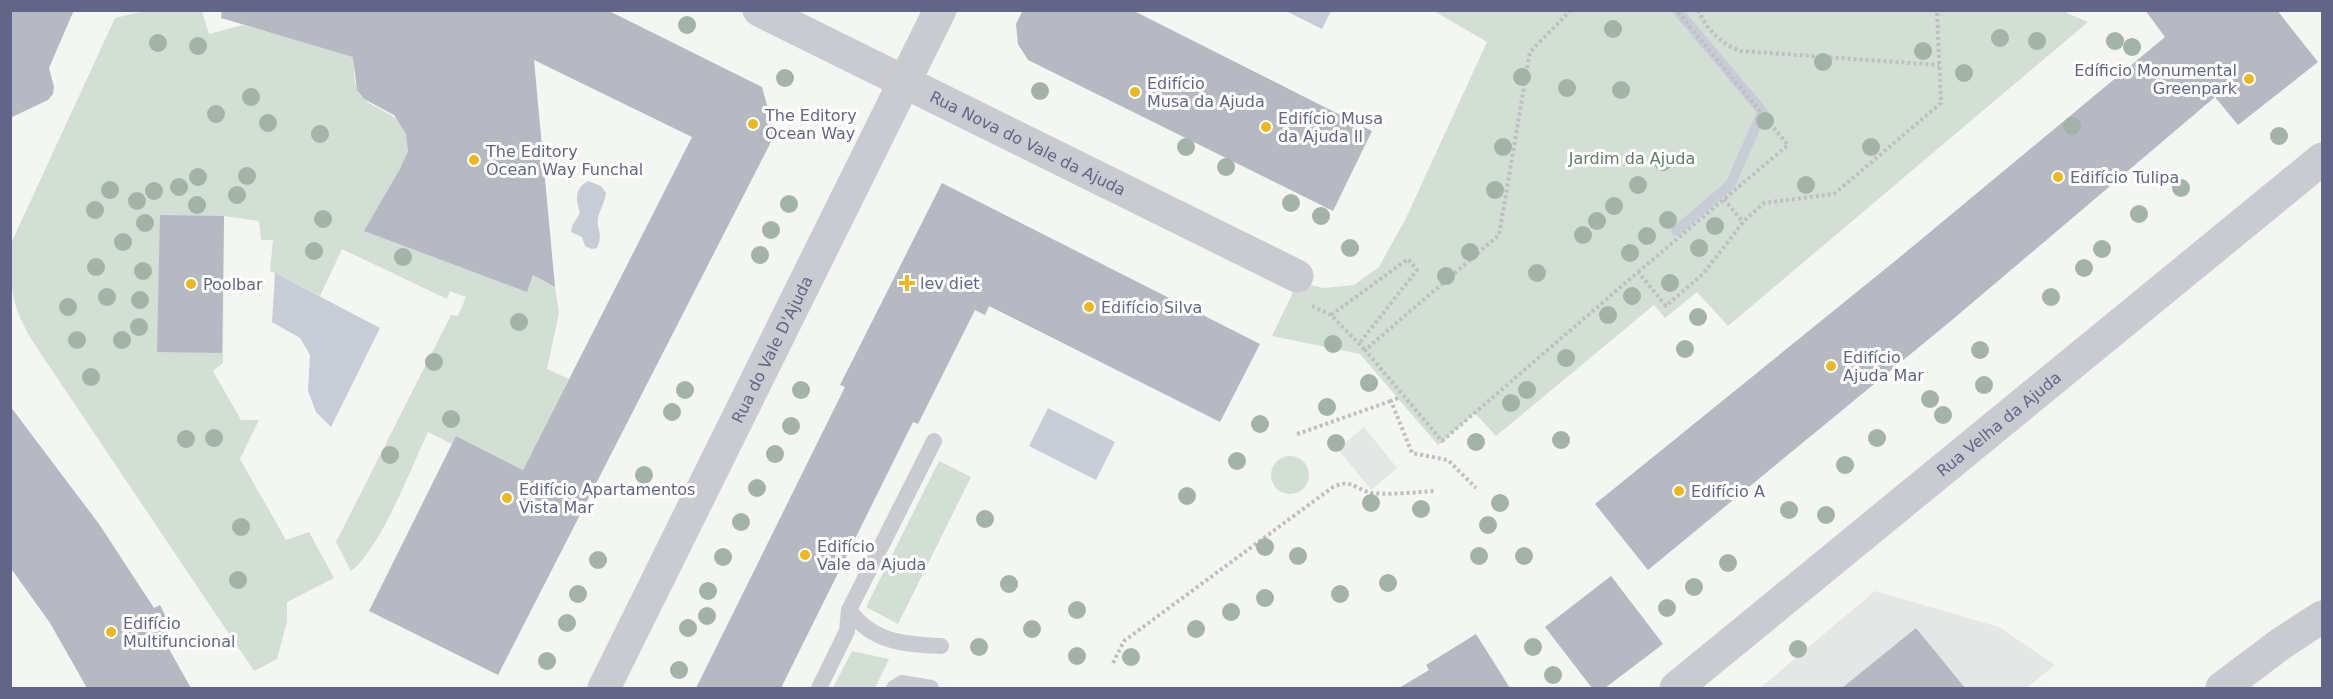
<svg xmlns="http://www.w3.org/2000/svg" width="2333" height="699" font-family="'DejaVu Sans',sans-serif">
<rect width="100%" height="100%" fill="#f4f6f2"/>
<!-- built -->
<g fill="#e5e7e6">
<path d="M1364,427L1397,468L1371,490L1338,449Z"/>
<path d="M1875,591L1999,627L2055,665L2026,688H1760Z"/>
</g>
<!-- green -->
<g fill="#d3ded5">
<path d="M2060,10L2088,22L1728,326L1697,292L1665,318L1654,305L1496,436L1475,413L1438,445L1360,354L1272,336L1298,282L1323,288L1354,285L1379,267L1406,218L1487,42L1434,11Z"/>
<path d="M145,11H202L209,34L243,25L355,56C354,67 353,79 357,89C367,114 409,107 408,149C407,162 373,216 365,231L527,292L533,275L555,287L559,313L547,369L569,379L523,470L456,436L452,444L428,432C411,468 381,548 351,571L336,542L451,315L458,316L466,297L450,291L447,299L342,249L320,296L270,271L273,240H261L259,221L224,216L223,363L213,371L241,420H259L240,459L286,540L309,532L334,578L287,602V622L277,659L254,671L33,342C17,314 11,300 11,267C11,257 10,248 13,239L115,18Z"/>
<circle cx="1290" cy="475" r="19"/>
<path d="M939,461L971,477L898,624L866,607Z"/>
<path d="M852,651L889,659L875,688H833Z"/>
</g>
<!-- water -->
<g fill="#c8ccd5">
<path d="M1286,11H1331L1322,29Z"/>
<path d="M588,181L601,186L606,193C605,202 600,209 598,218C596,230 604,234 597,248L592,249L585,246L582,237L571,232L572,226L580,213C576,199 574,189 588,181Z"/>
<path d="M275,273L380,328L331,427L316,412L308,391L310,355L300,338L272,322Z"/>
<path d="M1048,408L1115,442L1096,480L1029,446Z"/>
</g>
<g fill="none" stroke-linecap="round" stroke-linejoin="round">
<!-- stream -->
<g stroke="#c8ccd5" stroke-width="10">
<path d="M1677,10L1763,112"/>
<path d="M1676,231L1730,185L1761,115"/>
</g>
</g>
<!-- building -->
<g fill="#b6b8c2">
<path d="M10,10H74L49,68L54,87L53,94L48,100L10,118Z"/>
<path d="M222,10H607L762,87L775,134L498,675L369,611L456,436L523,470L692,137L534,60L555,287L533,275L527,292L364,231L400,169L408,151L406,134L394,115L364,99L357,90L353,57L221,18Z"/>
<path d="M1023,10H1132L1372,131L1333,211L1028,60L1018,44L1016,24Z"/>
<path d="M2145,10H2277L2318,62L2238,125L2215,97L1952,320L1648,570L1595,504L1900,257L2165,37Z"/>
<path d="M942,183L1260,344L1220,422L989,306L985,315L975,310L918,424L913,422L781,688H696L845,387L840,385Z"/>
<path d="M160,215L224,216L222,353L157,352Z"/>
<path d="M10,406L99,524L154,608L160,605L172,629L161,635L191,688H87L50,623L10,567Z"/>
<path d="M1611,576L1663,644L1605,688H1592L1545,627Z"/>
<path d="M1916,628L1965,688H1842Z"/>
<path d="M1476,634L1510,688H1399L1429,670L1426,665Z"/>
</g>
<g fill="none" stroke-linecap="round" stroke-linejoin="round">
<!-- path -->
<g stroke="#bfbfc3" stroke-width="4" stroke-dasharray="3 3" stroke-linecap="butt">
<path d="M1571,10L1530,52L1499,235L1365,350L1442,441L1638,272L1666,306L1704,273L1743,222L1764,203L1834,194L1941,103L1937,10"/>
<path d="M1698,10C1706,29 1722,45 1741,51L1939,65"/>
<path d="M1724,199L1743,222"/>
<path d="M1638,272L1788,145L1676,10"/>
<path d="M1312,306L1331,315L1365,350"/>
<path d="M1331,315L1408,259L1417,270L1359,344"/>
<path d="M1398,398L1391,401L1412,453L1448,460L1476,488"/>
<path d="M1297,434L1391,401"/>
<path d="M1113,663L1124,641L1333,487C1350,479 1353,487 1368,492C1380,496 1420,492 1435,491"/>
</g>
<!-- service -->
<g stroke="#cacbd0" stroke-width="16">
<path d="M934,441L849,610C873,643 904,644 941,646"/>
<path d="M819,688L847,631L849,610"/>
<path d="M894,688L902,683L931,688"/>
</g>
<!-- minor -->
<g stroke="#cacbd0" stroke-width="33">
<path id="s1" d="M759,10L1297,276"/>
<path id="s2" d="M604,688L940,10"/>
<path d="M2222,688L2282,643L2322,617"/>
</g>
<!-- tertiary -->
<path stroke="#cacbd0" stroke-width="33" id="s3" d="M1676,688L2322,159"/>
</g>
<!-- trees -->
<g fill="#a4b3a7">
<circle cx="687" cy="25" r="9"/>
<circle cx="1613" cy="29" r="9"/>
<circle cx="2000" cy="38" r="9"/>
<circle cx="2037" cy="41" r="9"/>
<circle cx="2115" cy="41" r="9"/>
<circle cx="158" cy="43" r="9"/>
<circle cx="198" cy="46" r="9"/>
<circle cx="2132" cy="47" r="9"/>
<circle cx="1923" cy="51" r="9"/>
<circle cx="1823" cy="62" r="9"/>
<circle cx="1964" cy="73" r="9"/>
<circle cx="1522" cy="77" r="9"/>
<circle cx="785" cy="78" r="9"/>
<circle cx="1567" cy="88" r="9"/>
<circle cx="1621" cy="90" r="9"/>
<circle cx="1040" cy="91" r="9"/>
<circle cx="251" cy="97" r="9"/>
<circle cx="216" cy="114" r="9"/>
<circle cx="1765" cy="121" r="9"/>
<circle cx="268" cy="123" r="9"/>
<circle cx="2072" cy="126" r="9"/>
<circle cx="320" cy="134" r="9"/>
<circle cx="2279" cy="136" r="9"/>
<circle cx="1186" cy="147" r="9"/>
<circle cx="1503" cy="147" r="9"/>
<circle cx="1871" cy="147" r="9"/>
<circle cx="1663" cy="162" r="9"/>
<circle cx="1226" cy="167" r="9"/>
<circle cx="247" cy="176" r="9"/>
<circle cx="198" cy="177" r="9"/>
<circle cx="1638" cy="185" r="9"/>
<circle cx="1806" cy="185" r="9"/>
<circle cx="179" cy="187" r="9"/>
<circle cx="2181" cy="188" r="9"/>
<circle cx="110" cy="190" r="9"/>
<circle cx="1495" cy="190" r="9"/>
<circle cx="154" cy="191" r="9"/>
<circle cx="237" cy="195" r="9"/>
<circle cx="137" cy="201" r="9"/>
<circle cx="1291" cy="203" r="9"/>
<circle cx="789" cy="204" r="9"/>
<circle cx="197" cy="205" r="9"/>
<circle cx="1614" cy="206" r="9"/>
<circle cx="95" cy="210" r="9"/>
<circle cx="2139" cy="214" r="9"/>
<circle cx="1321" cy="216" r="9"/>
<circle cx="323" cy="219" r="9"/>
<circle cx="1668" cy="220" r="9"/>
<circle cx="1597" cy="221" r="9"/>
<circle cx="145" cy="223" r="9"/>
<circle cx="1715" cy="226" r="9"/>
<circle cx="771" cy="230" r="9"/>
<circle cx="1583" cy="235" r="9"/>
<circle cx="1647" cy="236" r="9"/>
<circle cx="123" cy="242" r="9"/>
<circle cx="1350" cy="248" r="9"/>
<circle cx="1699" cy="248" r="9"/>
<circle cx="2102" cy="249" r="9"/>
<circle cx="314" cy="251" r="9"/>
<circle cx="1470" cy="252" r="9"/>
<circle cx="1630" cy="253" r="9"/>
<circle cx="760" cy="255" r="9"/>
<circle cx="403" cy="257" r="9"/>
<circle cx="96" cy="267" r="9"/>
<circle cx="2084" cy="268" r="9"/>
<circle cx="143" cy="271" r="9"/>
<circle cx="1537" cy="273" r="9"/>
<circle cx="1446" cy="276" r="9"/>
<circle cx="1670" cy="283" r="9"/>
<circle cx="1632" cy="296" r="9"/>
<circle cx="107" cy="297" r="9"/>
<circle cx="2051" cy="297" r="9"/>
<circle cx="140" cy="300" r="9"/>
<circle cx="68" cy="307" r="9"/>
<circle cx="1608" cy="315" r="9"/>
<circle cx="1698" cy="317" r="9"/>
<circle cx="519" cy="322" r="9"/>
<circle cx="139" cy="327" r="9"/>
<circle cx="77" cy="340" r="9"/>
<circle cx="122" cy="340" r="9"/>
<circle cx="1333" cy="344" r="9"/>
<circle cx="1685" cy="349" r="9"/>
<circle cx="1980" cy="350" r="9"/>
<circle cx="1566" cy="358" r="9"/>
<circle cx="434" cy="362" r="9"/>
<circle cx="91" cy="377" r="9"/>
<circle cx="1369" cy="383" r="9"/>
<circle cx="1984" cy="385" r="9"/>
<circle cx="685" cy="390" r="9"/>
<circle cx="801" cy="390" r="9"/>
<circle cx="1527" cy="390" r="9"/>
<circle cx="1930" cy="399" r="9"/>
<circle cx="1511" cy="403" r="9"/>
<circle cx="1327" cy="407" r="9"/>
<circle cx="672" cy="412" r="9"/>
<circle cx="1943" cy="415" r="9"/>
<circle cx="451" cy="419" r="9"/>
<circle cx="1260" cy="424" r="9"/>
<circle cx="791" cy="426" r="9"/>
<circle cx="214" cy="438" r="9"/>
<circle cx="1877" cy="438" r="9"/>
<circle cx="186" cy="439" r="9"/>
<circle cx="1561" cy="440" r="9"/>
<circle cx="1476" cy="442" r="9"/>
<circle cx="1336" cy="443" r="9"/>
<circle cx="775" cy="454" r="9"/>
<circle cx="390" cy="455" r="9"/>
<circle cx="1237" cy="461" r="9"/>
<circle cx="1845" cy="465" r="9"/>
<circle cx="644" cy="475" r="9"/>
<circle cx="757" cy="488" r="9"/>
<circle cx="1187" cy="496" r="9"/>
<circle cx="1371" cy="503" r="9"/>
<circle cx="1500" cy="503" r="9"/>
<circle cx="1421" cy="509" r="9"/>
<circle cx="1789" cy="510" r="9"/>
<circle cx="1826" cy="515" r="9"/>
<circle cx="985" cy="519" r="9"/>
<circle cx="741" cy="522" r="9"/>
<circle cx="1488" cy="525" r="9"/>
<circle cx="241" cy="527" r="9"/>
<circle cx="1265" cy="547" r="9"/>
<circle cx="1298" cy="556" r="9"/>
<circle cx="1479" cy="556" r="9"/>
<circle cx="1524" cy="556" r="9"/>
<circle cx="723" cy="557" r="9"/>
<circle cx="598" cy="560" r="9"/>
<circle cx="1728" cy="563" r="9"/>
<circle cx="238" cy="580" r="9"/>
<circle cx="1388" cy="583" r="9"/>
<circle cx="1009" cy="584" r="9"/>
<circle cx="1694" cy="587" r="9"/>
<circle cx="708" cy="591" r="9"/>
<circle cx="578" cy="594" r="9"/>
<circle cx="1340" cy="594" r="9"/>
<circle cx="1265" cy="598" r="9"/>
<circle cx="1667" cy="608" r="9"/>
<circle cx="1077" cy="610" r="9"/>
<circle cx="1231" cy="612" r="9"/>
<circle cx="707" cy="616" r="9"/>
<circle cx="567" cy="623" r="9"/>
<circle cx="688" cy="628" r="9"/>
<circle cx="1032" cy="629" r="9"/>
<circle cx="1196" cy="629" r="9"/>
<circle cx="979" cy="647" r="9"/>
<circle cx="1533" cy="647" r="9"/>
<circle cx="1798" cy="649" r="9"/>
<circle cx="1077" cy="656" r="9"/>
<circle cx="1131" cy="657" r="9"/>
<circle cx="547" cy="661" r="9"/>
<circle cx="679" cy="670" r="9"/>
<circle cx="1553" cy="675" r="9"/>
</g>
<!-- markers -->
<g fill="#eeb71b" stroke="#fff" stroke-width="2">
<circle cx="2249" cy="79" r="6"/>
<circle cx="1135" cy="92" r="6"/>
<circle cx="753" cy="124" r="6"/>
<circle cx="1266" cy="127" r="6"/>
<circle cx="474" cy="160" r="6"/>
<circle cx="2058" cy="177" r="6"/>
<path d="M904 274h6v6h6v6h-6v6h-6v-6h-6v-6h6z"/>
<circle cx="191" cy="284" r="6"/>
<circle cx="1089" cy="307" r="6"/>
<circle cx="1831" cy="366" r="6"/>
<circle cx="1679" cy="491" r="6"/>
<circle cx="507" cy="498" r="6"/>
<circle cx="805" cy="555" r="6"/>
<circle cx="111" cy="632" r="6"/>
</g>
<g text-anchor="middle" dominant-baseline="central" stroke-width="6" stroke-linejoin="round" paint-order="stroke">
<!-- poi labels -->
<g font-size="16" fill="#636586" stroke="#fff" text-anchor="start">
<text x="2237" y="70" text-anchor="end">Edíficio Monumental<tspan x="2237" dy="18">Greenpark</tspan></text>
<text x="1147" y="83">Edifício<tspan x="1147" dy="18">Musa da Ajuda</tspan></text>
<text x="765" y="115">The Editory<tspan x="765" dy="18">Ocean Way</tspan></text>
<text x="1278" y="118">Edifício Musa<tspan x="1278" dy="18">da Ajuda II</tspan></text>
<text x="486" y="151">The Editory<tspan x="486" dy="18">Ocean Way Funchal</tspan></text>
<text x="2070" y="177">Edifício Tulipa</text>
<text x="920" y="283">lev diet</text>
<text x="203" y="284">Poolbar</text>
<text x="1101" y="307">Edifício Silva</text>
<text x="1843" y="357">Edifício<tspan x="1843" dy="18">Ajuda Mar</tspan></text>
<text x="519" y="489">Edifício Apartamentos<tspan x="519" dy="18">Vista Mar</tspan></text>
<text x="1691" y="491">Edifício A</text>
<text x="817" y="546">Edifício<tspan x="817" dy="18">Vale da Ajuda</tspan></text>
<text x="123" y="623">Edifício<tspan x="123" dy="18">Multifuncional</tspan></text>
</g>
<!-- street labels -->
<g font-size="16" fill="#636586" stroke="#fff">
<text stroke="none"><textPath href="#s1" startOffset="300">Rua Nova do Vale da Ajuda</textPath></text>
<text stroke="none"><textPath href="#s2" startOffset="378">Rua do Vale D'Ajuda</textPath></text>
<text stroke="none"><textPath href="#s3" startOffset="417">Rua Velha da Ajuda</textPath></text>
</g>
<!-- park labels -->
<g font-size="16" fill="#637c6a" stroke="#fff">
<text x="1632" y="158">Jardim da Ajuda</text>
</g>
</g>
<!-- border -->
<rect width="2333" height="699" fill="none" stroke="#636586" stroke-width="24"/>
</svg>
